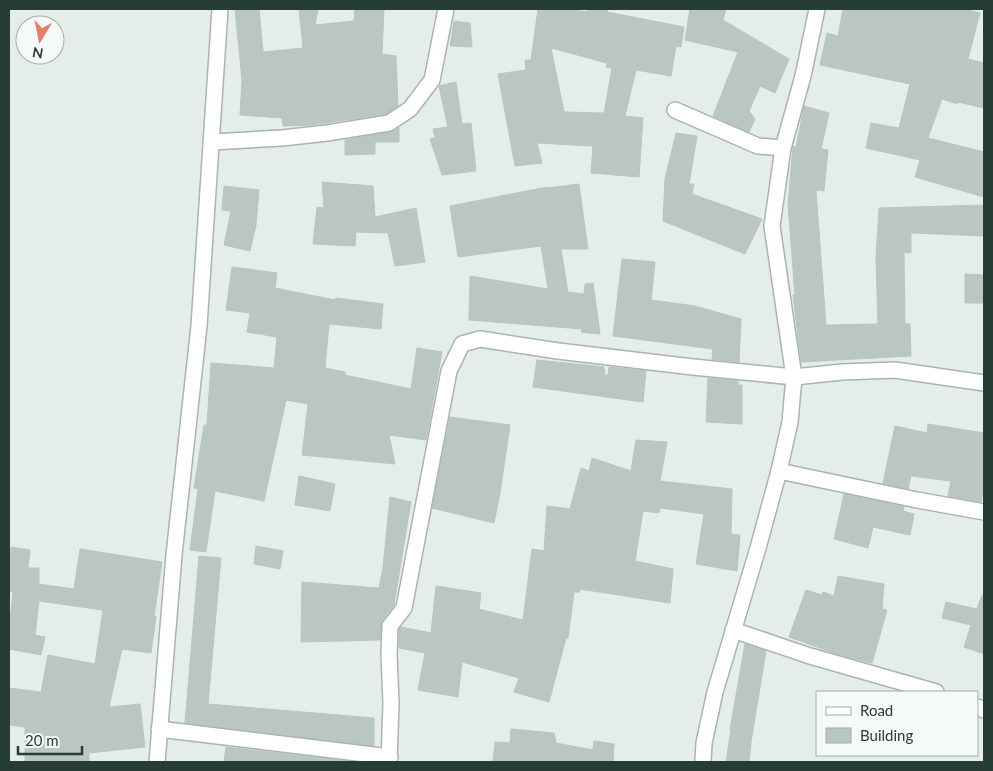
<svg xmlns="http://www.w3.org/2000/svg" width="993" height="771" font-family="Lato,sans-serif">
<rect width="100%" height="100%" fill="#e5ede8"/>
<!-- building -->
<g fill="#bac7c1" stroke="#b8c6bf" fill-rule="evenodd">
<path d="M235,9H259L263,52L303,48L299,9H318L315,25L354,21L355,9H384L382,54L396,56L398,106L386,114L311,125L283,126L282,118L240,115L242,80Z"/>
<path d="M538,9H564L587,12L588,9H608L607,12L684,27L681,47L676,46L671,76L636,70L625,116L643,118L639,177L591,173L593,146L537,143L542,163L515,166L498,74L526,70L525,60H531ZM551,48L607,63L606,67L612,68L604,113L564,112Z"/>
<path d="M690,9H726L723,20L789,59L775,93L760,86L749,111L755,119L749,132L713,116L738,52L685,40Z"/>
<path d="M843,9H964L980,13L968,59L984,63V108L958,102L957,104L942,99L928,138L984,152V197L915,177L920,160L866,148L871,123L899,128L910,84L820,65L827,33L838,36Z"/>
<path d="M454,21L470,23L472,47L450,46Z"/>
<path d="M456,82L462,124L471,123L476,171L442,175L430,139L435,138L433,129L448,127L439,86Z"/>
<path d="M804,106L829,113L821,149L828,150L824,191L816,190L826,325L878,324L876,257L879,208L984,205V236L911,233V253L904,252L905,324H910L911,356L801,362L793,295H795L788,205L793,146L796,147Z"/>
<path d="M399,128V142H375V154L345,155V140L390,132Z"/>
<path d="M676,133L697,136L689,184H694L692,194L762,219L745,254L663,221L665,179Z"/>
<path d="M322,182L373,186L375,217L416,208L425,262L395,266L388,233L356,232L355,246L313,244L317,207L324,208Z"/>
<path d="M579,184L588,249H561L568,292L584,294L585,284L593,283L600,334L581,332L582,329L469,320L470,276L548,289L541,246L458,257L450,206L547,187V188Z"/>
<path d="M224,186L259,190L256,225L250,251L224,245L231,211L222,210Z"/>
<path d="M622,259L655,262L651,300L695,306L741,319L739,362L712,359L713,349L613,336Z"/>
<path d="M232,267L277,273L275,288L335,300L336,298L383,304L381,329L329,324L325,368L345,372V375L411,389L417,348L442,352L426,440L389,435L395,464L302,455L308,404L286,400L264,501L215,491L206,552L190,550L198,489L194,488L204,425H207L211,363L274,368L277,337L247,332L250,313L226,310Z"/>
<path d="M965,274L984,275V303H965Z"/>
<path d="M537,360L604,367L605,375H608L609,367L646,371L643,402L533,387Z"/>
<path d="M708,378L738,381V385H742V424L706,422Z"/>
<path d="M450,417L510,425L500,493L494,523L432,508Z"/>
<path d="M928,424L984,433V486L981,502L948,496L951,481L911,476L908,489L883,483L895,426L927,433Z"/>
<path d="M636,440L667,442L660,481L732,489L731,534L740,535L737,571L696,564L704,514L660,508L659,513L643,511L635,561L673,569L670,603L580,589V592H574L568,638H566L549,702L514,692L519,678L462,662L458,697L418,690L425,653L399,648V629L401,627L431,633L436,586L481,593L479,609L523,620L532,549L544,551L547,506L570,509L581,468L589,471L592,458L631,471Z"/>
<path d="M299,476L335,484L330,511L295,505Z"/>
<path d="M844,494L904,507L903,511L914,514L910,535L873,527L868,548L834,539Z"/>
<path d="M390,497L411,502L394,605L382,621L380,640L301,642L302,582L379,588L383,568Z"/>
<path d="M256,546L283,551L280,569L254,564Z"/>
<path d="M11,547L30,550L28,568H39V584L74,589L80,549L162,562L154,616H156L151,653L122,649L109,707L140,704L145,747L89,753V762H25V727L9,725V688L41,692L48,655L95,664L103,610L39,601L35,635L45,637L41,655L9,649V631L13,592L9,591V566Z"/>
<path d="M199,556L221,558L208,704L374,718V746L185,723Z"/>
<path d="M838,576L884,584L882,609L887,610L872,663L837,654L789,637L806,590L822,595L823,592L834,596Z"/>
<path d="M982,595L984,596V654L964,647L971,625L942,618L946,602L977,609Z"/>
<path d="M745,644L766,651L751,742L749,762H726L731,729H730Z"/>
<path d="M511,729L554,733L556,743L593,750L594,741L614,744L613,762H493L495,742L510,743Z"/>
<path d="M226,747L355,762H224Z"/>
</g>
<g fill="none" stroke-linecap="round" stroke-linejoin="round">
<!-- minor casing -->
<g stroke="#a8b5ae" stroke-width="18">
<g id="minor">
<path d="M675,110L758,146L783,148"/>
<path d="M212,142L282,138L327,133L389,123L410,109L432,80L446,9"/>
<path d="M779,471L917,500L984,512"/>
<path d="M733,630L810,656L936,692"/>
<path d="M977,707L984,710"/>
<path d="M159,729L390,757"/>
<path d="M157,762L174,555L199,326L220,9"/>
<path d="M389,762L391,703L389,655L390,626L404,608L449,371L462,344L480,339L558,351L693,367L794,377L842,372L895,370L984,383"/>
<path d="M703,762L704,743L715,692L758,548L779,471L790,422L794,377L772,226L783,148L803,76L817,9"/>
</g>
</g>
<!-- minor -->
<use href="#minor" stroke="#fff" stroke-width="15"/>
</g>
<!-- border -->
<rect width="993" height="771" fill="none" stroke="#253d34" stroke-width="20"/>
<!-- legend -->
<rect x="816" y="691" width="162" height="65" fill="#f5f9f7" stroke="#a2aea9"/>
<rect x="826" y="707" width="25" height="8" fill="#ffffff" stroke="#a2aea9"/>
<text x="860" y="716" font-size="15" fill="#253d34">Road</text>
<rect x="826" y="728" width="25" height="15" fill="#bac7c1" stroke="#a2aea9"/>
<text x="860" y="741" font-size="15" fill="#253d34">Building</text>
<!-- north arrow -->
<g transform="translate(40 40) rotate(190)"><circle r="24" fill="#f5f9f7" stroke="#a2aea9"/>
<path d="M0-4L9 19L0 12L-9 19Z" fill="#e67c69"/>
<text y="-8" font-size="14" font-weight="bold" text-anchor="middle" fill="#253d34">N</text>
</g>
<!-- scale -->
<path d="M18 746v8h64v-8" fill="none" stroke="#253d34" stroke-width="2.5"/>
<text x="25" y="746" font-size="15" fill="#253d34" stroke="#f5f9f7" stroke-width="4" paint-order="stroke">20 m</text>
</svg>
